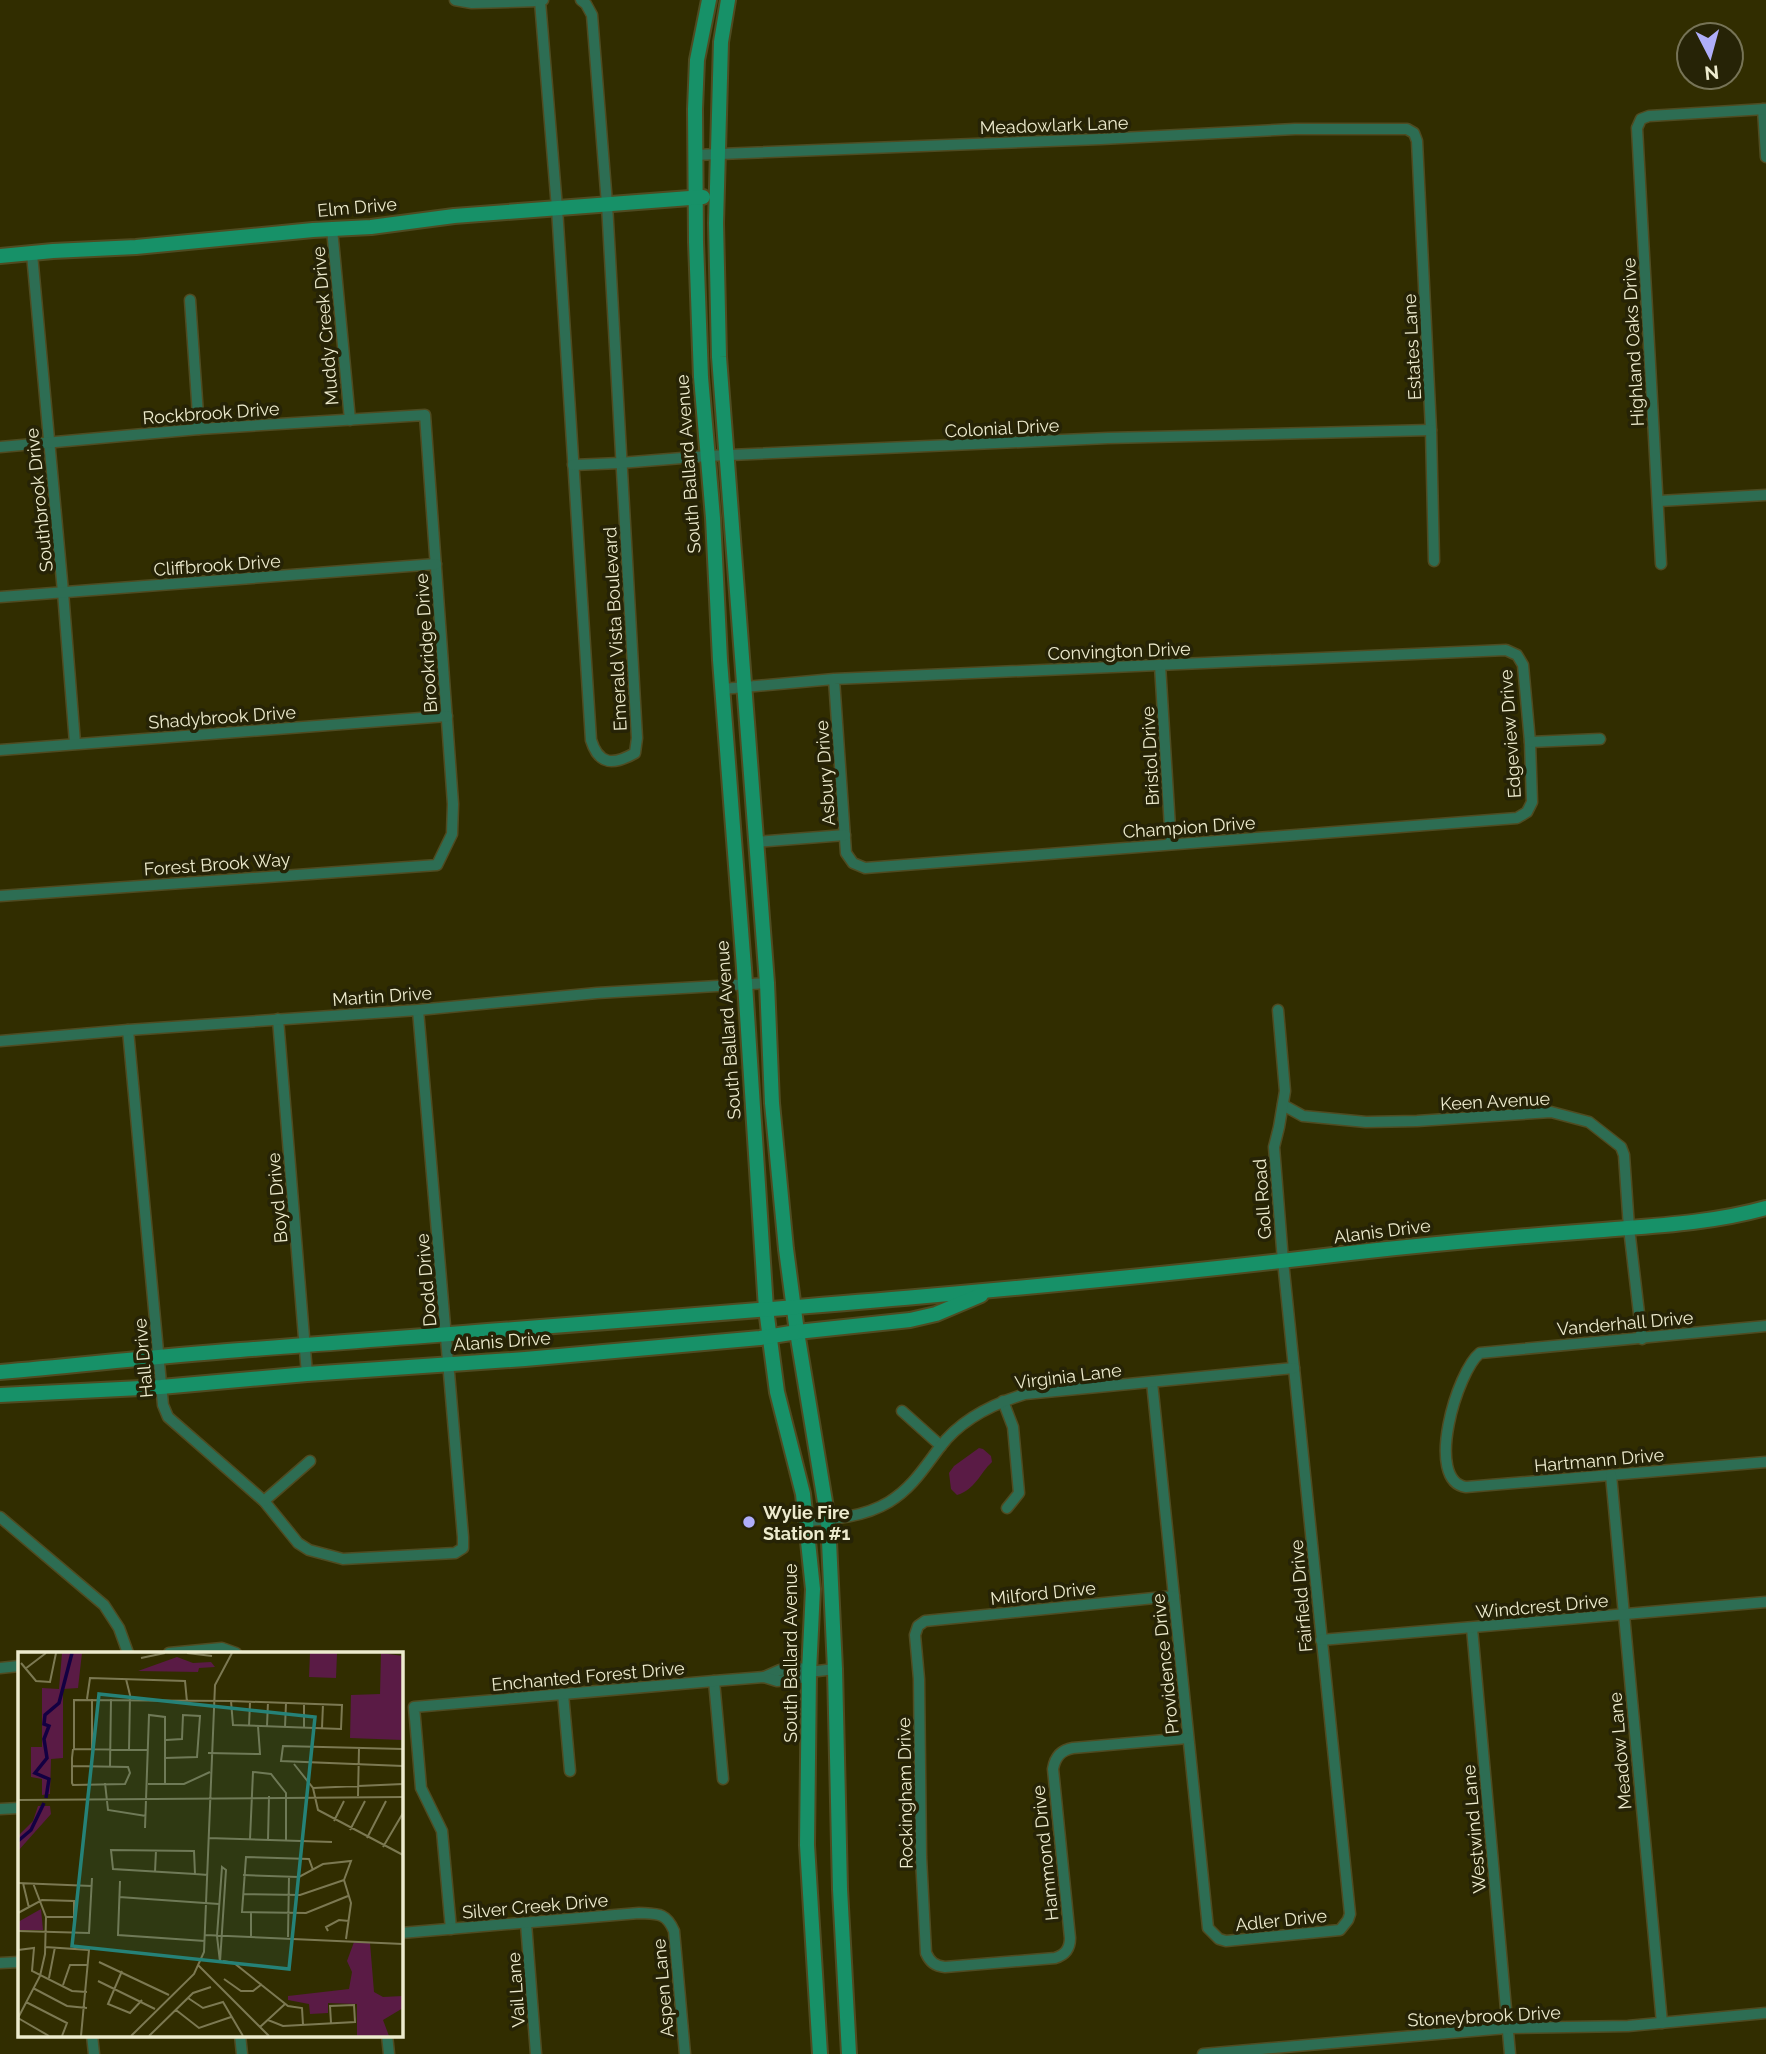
<svg xmlns="http://www.w3.org/2000/svg" width="1766" height="2054" font-family="Raleway,sans-serif">
<rect width="100%" height="100%" fill="#312d00"/>
<!-- green -->
<path fill="#5a1b45" d="M979,1448L983,1449L991,1456L992,1462C980,1473 975,1490 957,1495L951,1489L949,1473L954,1466Z"/>
<g fill="none" stroke-linecap="round" stroke-linejoin="round">
<!-- street casing -->
<g stroke="#4f4b21" stroke-width="13">
<g id="street">
<path d="M455,0L472,3L540,1"/>
<path d="M543,0L540,1L557,208L591,740C599,766 614,765 635,753L637,738L607,204L592,15L586,4L581,0"/>
<path d="M1763,109L1766,157"/>
<path d="M695,155L1101,139L1295,129H1407L1414,133L1417,141L1431,430L1434,561"/>
<path d="M332,229L350,420"/>
<path d="M32,254L63,592L75,743"/>
<path d="M190,300L199,429"/>
<path d="M0,447L199,429L425,415L453,804L452,834L437,865L0,896"/>
<path d="M573,465L620,463L707,456L1108,438L1431,430"/>
<path d="M1659,501L1766,495"/>
<path d="M1661,564L1637,128L1641,119L1649,116L1766,109"/>
<path d="M0,597L436,564"/>
<path d="M1160,665L1171,844"/>
<path d="M723,689L834,679L1506,650L1517,655L1523,665L1530,742L1532,802L1527,812L1517,818L865,868L853,863L846,853L834,679"/>
<path d="M1530,742L1600,739"/>
<path d="M0,750L447,716"/>
<path d="M755,842L845,835"/>
<path d="M278,1019L307,1374"/>
<path d="M128,1030L163,1405L168,1417L264,1501L298,1543L309,1550L343,1559L455,1553L463,1548V1537L418,1010"/>
<path d="M0,1041L128,1030L418,1010L597,993L767,983"/>
<path d="M1283,1105L1303,1116L1366,1122L1417,1121L1551,1112L1589,1122L1621,1147L1624,1155L1629,1228L1642,1339"/>
<path d="M1766,1326L1480,1353C1457,1371 1424,1481 1466,1487L1766,1462"/>
<path d="M1152,1382L1208,1928L1219,1939L1226,1941L1340,1930L1348,1920L1350,1914L1283,1261L1274,1147L1279,1127L1285,1091L1278,1010"/>
<path d="M1003,1401L1013,1427L1019,1493L1007,1508"/>
<path d="M902,1411L941,1446"/>
<path d="M1611,1475L1662,2023"/>
<path d="M264,1501L310,1461"/>
<path d="M0,1517L104,1605L119,1628L128,1653"/>
<path d="M806,1521C835,1519 864,1517 889,1502C912,1488 924,1468 940,1447C961,1419 992,1404 1025,1394L1294,1368"/>
<path d="M1174,1596L925,1621L918,1626L915,1635L919,1679L921,1857L926,1953C930,1962 935,1966 945,1967L1055,1958C1065,1955 1070,1949 1070,1938L1053,1769C1055,1757 1061,1750 1073,1748L1188,1738"/>
<path d="M1472,1628L1510,2054"/>
<path d="M1321,1640L1766,1602"/>
<path d="M169,1653L222,1648L236,1653"/>
<path d="M0,1668L19,1666"/>
<path d="M764,1677L780,1670L800,1668L809,1672L835,1669"/>
<path d="M714,1681L723,1779"/>
<path d="M563,1694L570,1771"/>
<path d="M0,1809L19,1808"/>
<path d="M526,1923L536,2054"/>
<path d="M451,1929L442,1831L421,1788L414,1707L714,1681L764,1677L777,1681L800,1678L809,1672"/>
<path d="M401,1933L639,1913C657,1914 666,1912 674,1931L685,2054"/>
<path d="M0,1963L19,1962"/>
<path d="M92,2035L94,2054"/>
<path d="M240,2035L242,2054"/>
<path d="M387,2035L389,2054"/>
<path d="M1203,2054L1507,2028L1628,2026L1766,2013"/>
</g>
</g>
<!-- secondary casing -->
<g stroke="#4f4b21" stroke-width="18">
<g id="secondary">
<path d="M709,0L697,60L695,109L696,242L701,377L713,518L720,660L744,968L766,1309L777,1392L803,1494L813,1589L809,1672L807,1845L820,2054"/>
<path d="M728,0L721,42L716,223L719,357L767,983L772,1103L786,1249L797,1332L828,1520L835,1669L840,1889L849,2054"/>
<path d="M0,256L53,251L136,247L313,230L371,227L454,216L703,197"/>
<path d="M0,1372C80,1365 160,1356 240,1350C610,1321 981,1297 1350,1253C1430,1244 1510,1237 1590,1231C1649,1226 1709,1224 1766,1208"/>
<path d="M0,1395L161,1387L307,1374L525,1359L760,1338L797,1332L910,1320L936,1314L981,1295"/>
</g>
</g>
<!-- street -->
<use href="#street" stroke="#2d6d53" stroke-width="10"/>
<!-- secondary -->
<use href="#secondary" stroke="#179168" stroke-width="14"/>
</g>
<!-- markers -->
<circle fill="#afaefa" stroke="#262306" stroke-width="2.5" cx="749" cy="1522" r="7"/>
<g text-anchor="middle" dominant-baseline="central" stroke-width="7" stroke-linejoin="round" paint-order="stroke">
<!-- street labels -->
<g font-size="18" fill="#edebce" stroke="#262306">
<text transform="translate(1054 125) rotate(-2)">Meadowlark Lane</text>
<text transform="translate(357 207) rotate(-5)">Elm Drive</text>
<text transform="translate(325 326) rotate(-95)">Muddy Creek Drive</text>
<text transform="translate(1633 342) rotate(-93)">Highland Oaks Drive</text>
<text transform="translate(1412 347) rotate(-93)">Estates Lane</text>
<text transform="translate(211 413) rotate(-4)">Rockbrook Drive</text>
<text transform="translate(1002 428) rotate(-3)">Colonial Drive</text>
<text transform="translate(688 464) rotate(-94)">South Ballard Avenue</text>
<text transform="translate(39 500) rotate(-96)">Southbrook Drive</text>
<text transform="translate(217 565) rotate(-4)">Cliffbrook Drive</text>
<text transform="translate(615 629) rotate(-93)">Emerald Vista Boulevard</text>
<text transform="translate(426 643) rotate(-94)">Brookridge Drive</text>
<text transform="translate(1119 651) rotate(-2)">Convington Drive</text>
<text transform="translate(222 717) rotate(-4)">Shadybrook Drive</text>
<text transform="translate(1510 734) rotate(-94)">Edgeview Drive</text>
<text transform="translate(1150 756) rotate(-93)">Bristol Drive</text>
<text transform="translate(825 773) rotate(-94)">Asbury Drive</text>
<text transform="translate(1189 827) rotate(-4)">Champion Drive</text>
<text transform="translate(217 864) rotate(-4)">Forest Brook Way</text>
<text transform="translate(382 996) rotate(-4)">Martin Drive</text>
<text transform="translate(728 1030) rotate(-94)">South Ballard Avenue</text>
<text transform="translate(1495 1101) rotate(-3)">Keen Avenue</text>
<text transform="translate(277 1198) rotate(-95)">Boyd Drive</text>
<text transform="translate(1262 1199) rotate(-94)">Goll Road</text>
<text transform="translate(1382 1231) rotate(-7)">Alanis Drive</text>
<text transform="translate(426 1280) rotate(-95)">Dodd Drive</text>
<text transform="translate(1625 1323) rotate(-5)">Vanderhall Drive</text>
<text transform="translate(502 1341) rotate(-4)">Alanis Drive</text>
<text transform="translate(143 1358) rotate(-95)">Hall Drive</text>
<text transform="translate(1068 1376) rotate(-7)">Virginia Lane</text>
<text transform="translate(1599 1460) rotate(-5)">Hartmann Drive</text>
<text transform="translate(1043 1593) rotate(-6)">Milford Drive</text>
<text transform="translate(1301 1596) rotate(-95)">Fairfield Drive</text>
<text transform="translate(1542 1606) rotate(-5)">Windcrest Drive</text>
<text transform="translate(790 1653) rotate(-90)">South Ballard Avenue</text>
<text transform="translate(1165 1664) rotate(-96)">Providence Drive</text>
<text transform="translate(588 1676) rotate(-5)">Enchanted Forest Drive</text>
<text transform="translate(1620 1751) rotate(-95)">Meadow Lane</text>
<text transform="translate(905 1793) rotate(-91)">Rockingham Drive</text>
<text transform="translate(1474 1829) rotate(-95)">Westwind Lane</text>
<text transform="translate(1045 1853) rotate(-96)">Hammond Drive</text>
<text transform="translate(535 1906) rotate(-5)">Silver Creek Drive</text>
<text transform="translate(1281 1920) rotate(-6)">Adler Drive</text>
<text transform="translate(663 1988) rotate(-95)">Aspen Lane</text>
<text transform="translate(516 1990) rotate(-94)">Vail Lane</text>
<text transform="translate(1484 2016) rotate(-3)">Stoneybrook Drive</text>
</g>
<!-- poi labels -->
<g font-size="18" font-weight="bold" fill="#edebce" stroke="#262306" text-anchor="start">
<text x="763" y="1512">Wylie Fire<tspan x="763" dy="21">Station #1</tspan></text>
</g>
</g>
<!-- overview -->
<g transform="translate(18 1652)">
<rect width="385" height="385" fill="#312d00"/>
<path d="M44,1H64L60,36L45,37V106L33,107L32,142L24,143V127L13,125V95H24V36L41,37ZM20,154H32L33,162L0,199V184L15,169ZM336,290L352,291L356,340L365,345L385,344V356L365,368L371,384H339V352L310,351V361L292,362L291,352L270,348V344L331,337L334,320L329,309Z" fill="#5a1b45"/>
<path d="M292,1H319L318,26L291,25ZM363,1L385,4V88L332,86L333,43L362,42ZM159,5L175,11L193,10L197,15L181,16L180,20L120,19ZM23,257L25,278H0V270Z" fill="#5a1b45"/>
<path fill="none" stroke="#130042" stroke-width="3.5" d="M28,146L31,127L17,121L29,106L26,87L31,74L26,72L27,63L41,51L54,1M0,189L13,178L26,151"/>
<path fill="none" stroke="#7c7952" stroke-width="2" d="M169,1L194,4M123,6L147,1M3,11L18,29L32,30L38,1M7,17L28,1M108,27L112,43L111,98M69,47L72,26L167,29L169,50M231,74L232,50M249,74L250,50M267,75L268,51M286,75V52M304,76L305,52M74,97V47M385,97L265,94L263,109L385,114M130,98L56,97V48L213,49L324,53L323,77L215,73L213,49M190,101L242,102L240,74M147,106L179,105L182,64L165,63L164,87L148,88M276,112L295,136L300,158L385,203M54,114L110,115L112,121L107,132L55,133L54,131V106L55,97M92,115L93,47M87,131L90,158L128,164M130,132H166L192,120M295,136L385,132M340,144L341,96M0,148L385,145M316,169L326,149M127,176L131,63L147,65V132M332,178L347,149M190,186L314,190M349,186L368,149M232,187L235,120L253,122L268,141V189M250,188L251,144M365,195L385,161M204,215L208,218L202,310L199,284ZM295,218L291,207L228,205L224,260L288,261L330,244M137,220L138,198M177,222L176,199L93,198L95,217L177,222L190,223M225,223L281,225L305,212L333,209L326,228L333,251L328,287M102,229L100,283L187,289M0,231L74,234M5,231L11,256M225,242L282,243L326,228M101,245L201,252M0,261L24,248L56,249V280M28,265H57M0,279L71,281L74,226M310,279L308,275L321,268L331,269M187,283L385,292M233,284V261M270,285L271,224M27,295L71,298L63,384M0,298L16,296L14,319L54,339L69,340M205,309L216,311L270,354L284,356L285,373M81,310L151,343M180,313L251,384M104,319L90,352L112,361L124,348M31,326L37,295M206,327L223,339H235L244,332M80,329L137,357M45,333L52,313H70M15,336L49,354L69,356M170,346L185,356L205,350L225,384M8,350L49,371L44,384M158,358L181,376L213,365M0,366L22,324L27,302L28,265L15,231M0,366L31,384M250,368L265,374L337,370L336,353L312,354L313,371M242,375L267,352M113,384L176,322L186,300L197,33L214,1M131,384L175,341L193,335"/>
<path fill="#258278" fill-opacity="0.15" stroke="#258278" stroke-width="3.5" d="M81,42L297,65L271,317L54,294Z"/>
<rect width="385" height="385" fill="none" stroke="#edebce" stroke-width="3.5"/>
</g>
<!-- north arrow -->
<g transform="translate(1710 56) rotate(174)"><circle r="33" fill="#262306" stroke="#767356" stroke-width="2"/>
<path d="M0-5L12 26L0 18L-12 26Z" fill="#afaefa"/>
<text y="-10" font-size="19" font-weight="bold" text-anchor="middle" fill="#edebce">N</text>
</g>
</svg>
